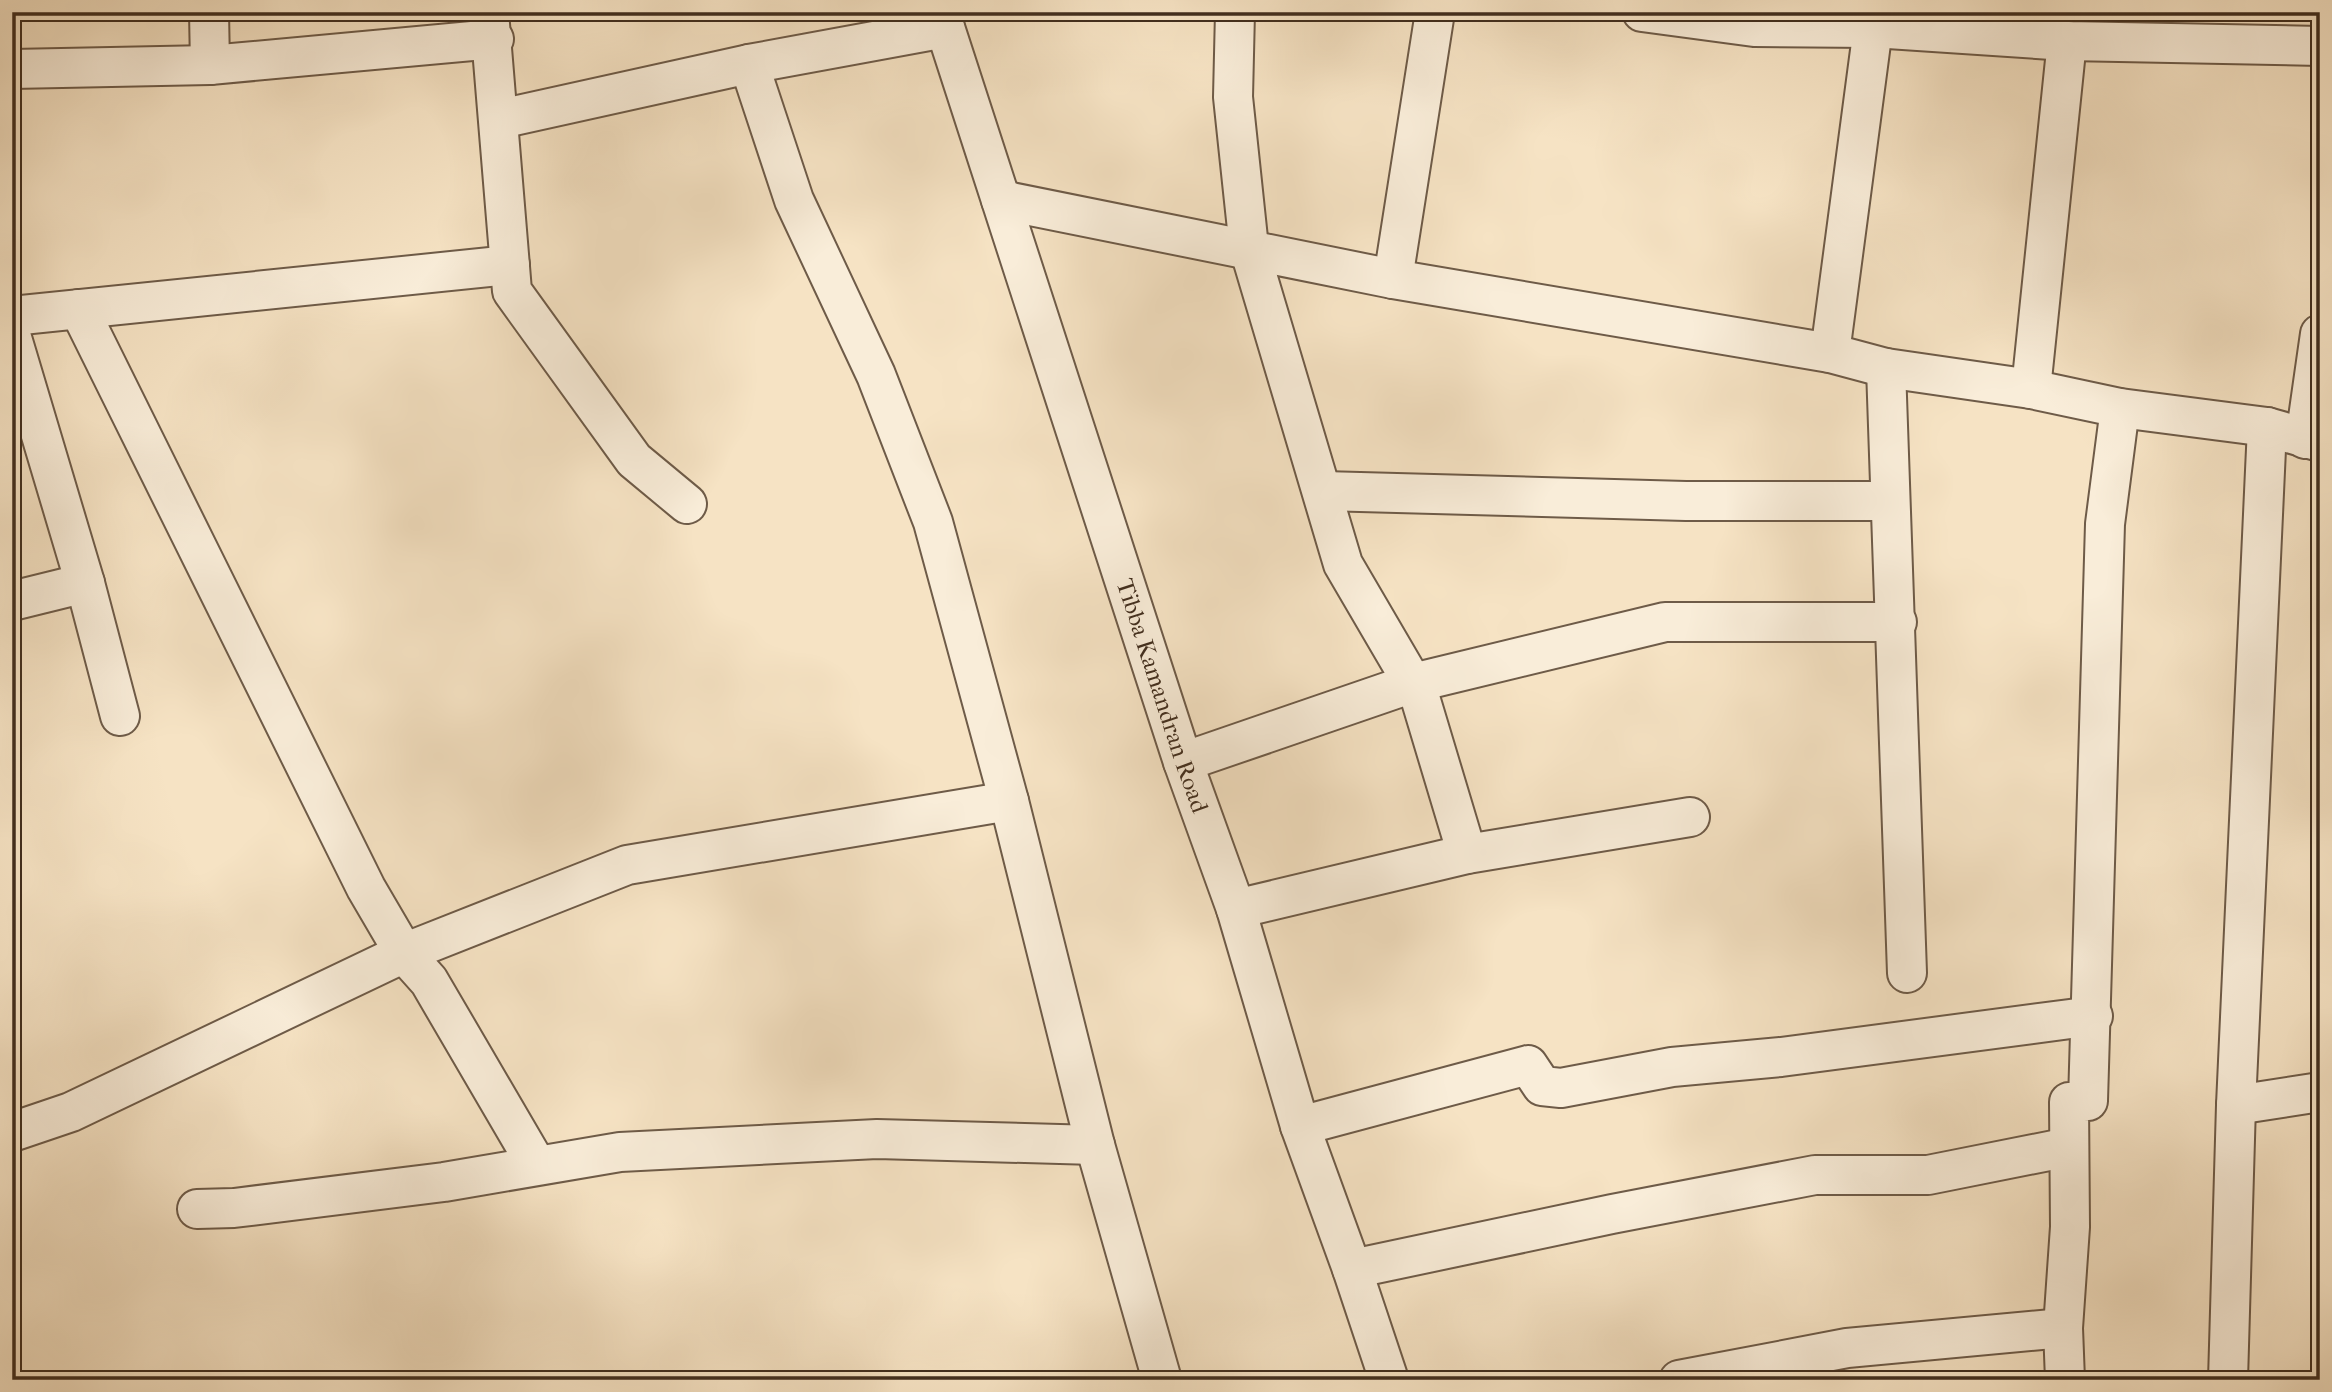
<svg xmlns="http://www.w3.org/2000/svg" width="2332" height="1392" font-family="'IM FELL French Canon',serif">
<rect width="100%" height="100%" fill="#f6e3c4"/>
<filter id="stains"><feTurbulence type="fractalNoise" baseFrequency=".00286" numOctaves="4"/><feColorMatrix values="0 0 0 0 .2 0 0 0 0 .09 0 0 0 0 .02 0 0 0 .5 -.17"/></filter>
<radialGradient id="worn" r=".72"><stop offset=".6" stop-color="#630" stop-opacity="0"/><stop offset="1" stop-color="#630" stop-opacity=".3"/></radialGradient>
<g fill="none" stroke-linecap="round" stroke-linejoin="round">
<!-- minor casing -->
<g stroke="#6e5b48" stroke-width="42">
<g id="minor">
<path d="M209,12L210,65"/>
<path d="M489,12L512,291L634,460L687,504"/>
<path id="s1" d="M940,12L1183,762L1236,909L1300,1126L1352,1269L1389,1380"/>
<path d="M1235,12L1233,97L1249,248L1343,564L1419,694L1467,854"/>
<path d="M1642,12L1754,27L1873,28L2067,41L2320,46"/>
<path d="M749,64L794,200L876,375L933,522L1009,801L1095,1145L1162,1380"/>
<path d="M12,69L210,65L494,39"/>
<path d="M500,119L749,64L945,28"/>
<path d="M1001,200L1393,279L1830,353L1886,368L2031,389L2120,408L2267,427L2320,442"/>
<path d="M1393,279L1435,12"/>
<path d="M79,309L366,888L404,953L429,981L536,1164"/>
<path d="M12,316L510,265"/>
<path d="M12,338L85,583L120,716"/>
<path d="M1830,353L1873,28"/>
<path d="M1886,368L1907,973"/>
<path d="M2031,389L2067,41"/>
<path d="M2305,439L2320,334"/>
<path d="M1323,491L1686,501H1890"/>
<path d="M12,601L85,583"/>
<path d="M1183,762L1413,683L1665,622H1897"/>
<path d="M1236,909L1467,854L1690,817"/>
<path d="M2236,1105L2320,1092"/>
<path d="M1300,1126L1528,1065L1542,1086L1561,1088L1672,1067L1781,1057L2093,1016"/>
<path d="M12,1132L71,1112L404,953L627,865L1009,801"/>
<path d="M197,1209L234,1208L444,1182L620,1152L877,1139L1095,1145"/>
<path d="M1352,1269L1612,1214L1815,1175H1928L2069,1147"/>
<path d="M1679,1380L1847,1348L2063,1328"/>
<path d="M2065,1380L2063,1328L2070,1227L2069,1102L2088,1101L2105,524L2120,408"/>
<path d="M2228,1380L2236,1105L2267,427"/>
</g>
</g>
<!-- minor -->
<use href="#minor" stroke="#f9edd9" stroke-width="38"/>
</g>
<g text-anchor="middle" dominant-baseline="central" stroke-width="5" stroke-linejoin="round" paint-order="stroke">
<!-- street labels -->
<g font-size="24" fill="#412e1e" stroke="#f9edd9">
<text stroke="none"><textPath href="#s1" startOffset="719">Tibba Kamandran Road</textPath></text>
</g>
</g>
<!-- margin -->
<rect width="2332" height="1392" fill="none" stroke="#f6e3c4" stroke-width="42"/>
<rect x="14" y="14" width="2304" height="1364" fill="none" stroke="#412e1e" stroke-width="3.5"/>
<rect x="21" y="21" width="2290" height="1350" fill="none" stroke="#412e1e" stroke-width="2"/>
<rect width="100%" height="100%" filter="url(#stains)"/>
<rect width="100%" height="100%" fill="url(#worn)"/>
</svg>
